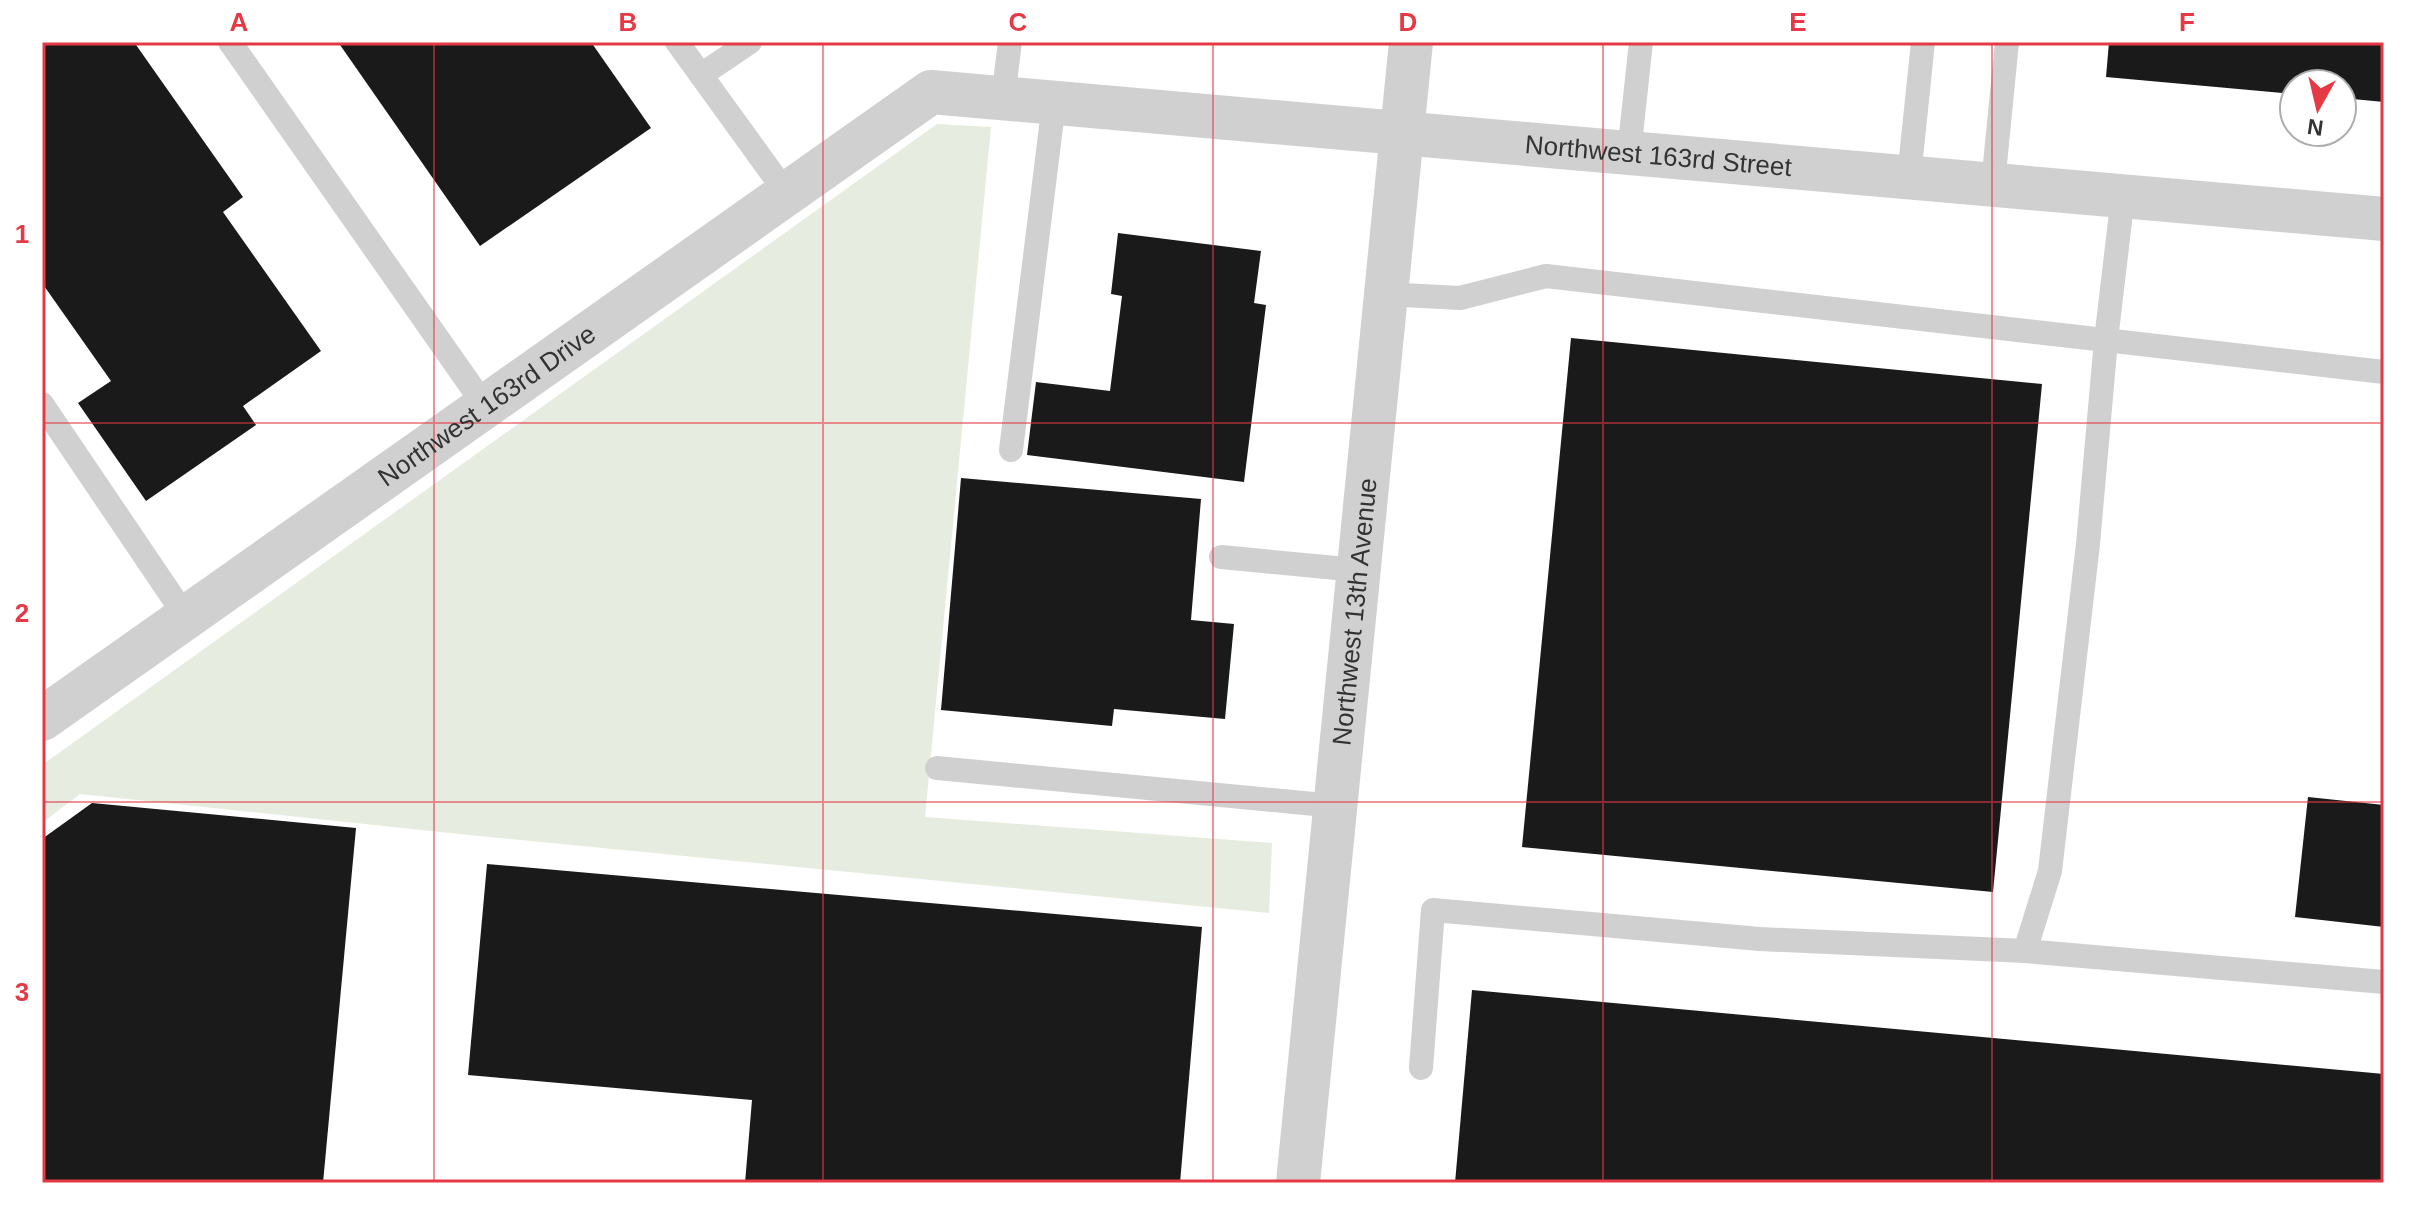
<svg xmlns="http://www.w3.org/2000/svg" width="2426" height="1225" font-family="Arial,sans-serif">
<rect width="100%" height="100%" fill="#fff"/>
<!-- green -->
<path fill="#e6ecdf" d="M937,124L991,127L925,817L1272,843L1269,913L469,835L80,794L42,823V765Z"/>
<!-- building -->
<g fill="#1a1a1a">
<path d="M42,42H134L243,197L223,212L321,351L243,406L256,425L146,501L78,403L111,381L42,283Z"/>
<path d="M338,42H591L651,128L480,246Z"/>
<path d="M2109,42H2384V102L2342,98V84H2294V94L2106,77Z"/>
<path d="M1118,233L1261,251L1254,303L1266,305L1244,482L1027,455L1036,382L1110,391L1122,296L1111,294Z"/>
<path d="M1571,338L2042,384L1993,892L1522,847Z"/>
<path d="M961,478L1201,499L1191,620L1234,624L1225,719L1114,709L1112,726L941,710Z"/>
<path d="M2308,797L2384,805V927L2295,917Z"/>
<path d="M92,803L356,828L323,1183H42V839Z"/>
<path d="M487,864L1202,927L1180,1183H745L752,1100L468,1075Z"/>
<path d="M1472,990L2384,1074V1183H1455Z"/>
</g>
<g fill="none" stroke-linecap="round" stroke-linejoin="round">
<!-- service -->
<g stroke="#d0d0d0" stroke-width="24">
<path d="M230,42L485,406"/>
<path d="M677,42L787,194"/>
<path d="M701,75L750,42"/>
<path d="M1003,98L1010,42"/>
<path d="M1629,153L1641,42"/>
<path d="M1909,177L1923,42"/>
<path d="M1993,184L2007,42"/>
<path d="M2123,196L2106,340L2088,544L2050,871L2025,951L2384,982"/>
<path d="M1384,294L1460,298L1546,276L2384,372"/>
<path d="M42,404L186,617"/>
<path d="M1011,450L1054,103"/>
<path d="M1221,557L1357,570"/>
<path d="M937,768L1335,806"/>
<path d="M1421,1068L1433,910L1760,939L2025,951"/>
</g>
<!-- minor -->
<path stroke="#d0d0d0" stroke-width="44" id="s1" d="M42,719L931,92L2384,219"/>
<!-- tertiary -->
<path stroke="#d0d0d0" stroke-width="44" id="s2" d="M1298,1183L1411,42"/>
</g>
<!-- grid -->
<path fill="none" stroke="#e63946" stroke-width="2" stroke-opacity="0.55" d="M434,42V1183M823,42V1183M1213,42V1183M1603,42V1183M1992,42V1183M42,423H2384M42,802H2384"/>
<g text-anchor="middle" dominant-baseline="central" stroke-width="8" stroke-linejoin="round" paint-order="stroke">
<!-- street labels -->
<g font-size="26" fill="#333" stroke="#fff">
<text stroke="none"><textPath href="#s1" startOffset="1818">Northwest 163rd Street</textPath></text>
<text stroke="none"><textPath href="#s1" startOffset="544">Northwest 163rd Drive</textPath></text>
<text stroke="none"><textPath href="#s2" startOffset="574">Northwest 13th Avenue</textPath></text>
</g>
</g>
<!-- border -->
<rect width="2426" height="1225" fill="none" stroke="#ffffff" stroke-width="88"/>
<!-- north arrow -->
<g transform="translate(2318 108) rotate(188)"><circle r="38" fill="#ffffff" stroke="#adadad" stroke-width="2"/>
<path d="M0-6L14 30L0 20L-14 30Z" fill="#e63946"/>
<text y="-12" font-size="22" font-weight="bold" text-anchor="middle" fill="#333333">N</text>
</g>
<rect x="44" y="44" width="2338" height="1137" fill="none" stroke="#e63946" stroke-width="3"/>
<g font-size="26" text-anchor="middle" font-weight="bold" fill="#e63946">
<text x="239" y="31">A</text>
<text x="628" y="31">B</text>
<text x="1018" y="31">C</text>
<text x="1408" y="31">D</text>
<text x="1798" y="31">E</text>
<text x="2187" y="31">F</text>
<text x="22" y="243">1</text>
<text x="22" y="622">2</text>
<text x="22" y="1001">3</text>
</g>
</svg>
